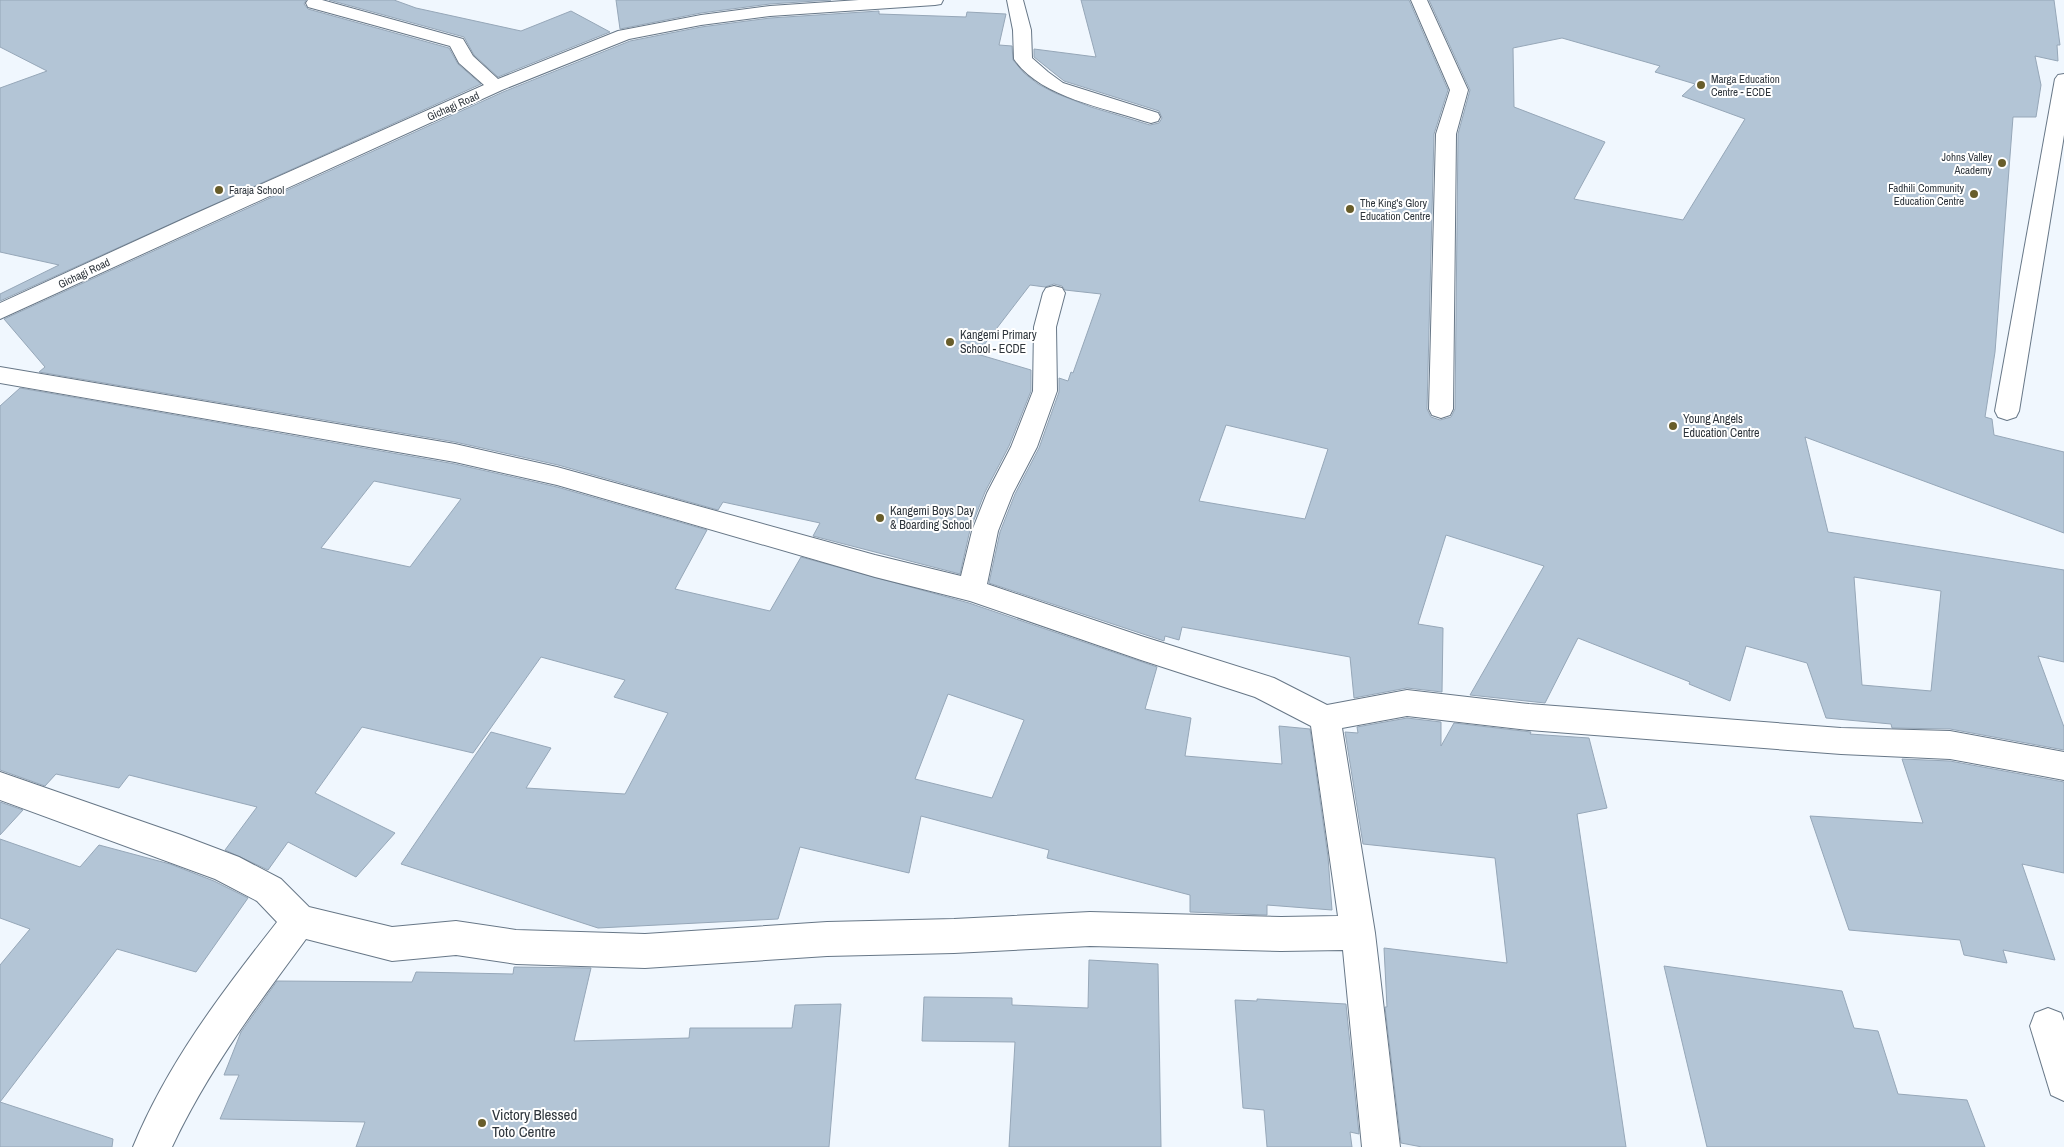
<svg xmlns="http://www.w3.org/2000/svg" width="2064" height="1147" font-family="'Archivo Narrow',sans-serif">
<rect width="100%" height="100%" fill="#f0f7fe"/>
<!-- building -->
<g fill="#b3c5d6" stroke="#96a7b8" fill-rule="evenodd">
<path d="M0,0H306L304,4L308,9L449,48L458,64L481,84L0,301V294L59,265L0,252V88L47,71L0,47Z"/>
<path d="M329,0H394L416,8L521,31L571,11L610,32L498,77L474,55L464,37Z"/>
<path d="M616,0H831L770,4L701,13L620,29Z"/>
<path d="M1081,0H1409L1448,90L1434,134L1427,409L1431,417L1440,420L1451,417L1455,409L1458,134L1470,90L1429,0H2054L2060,45H2057L2058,61L2035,56L2041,85L2036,117H2013L1995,352L1985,417L1992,419L1994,435L2064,452V533L1805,437L1828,532L2064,570V662L2038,656L2064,727V750L1950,729L1892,728L1891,724L1826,718L1807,663L1746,646L1730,701L1689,684L1690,682L1578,638L1545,703L1470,695L1544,566L1446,535L1418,624L1443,628L1442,692L1407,688L1354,698L1350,657L1182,627L1179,640L1165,636L1164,641L989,583L1000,532L1015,494L1039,448L1059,392V378L1068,381L1071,372L1073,373L1101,294L1065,290L1062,286L1054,284L1045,287L1030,285L977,354L1031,370V391L1009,446L985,492L970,530L960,574L813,536L820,523L723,502L718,510L558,465L455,442L39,372L45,367L4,319L503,92L630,41L701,27L770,18L879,11V14L966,17L967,12L1006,14L999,45L1012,46L1013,60L1024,73L1038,84L1055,93L1091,107L1150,125L1159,123L1162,118L1159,111L1064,81L1034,57V49L1096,57ZM1562,38L1660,66L1655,72L1695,84L1682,96L1745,119L1683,220L1574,199L1605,142L1514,107L1513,48ZM1226,425L1328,449L1305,519L1199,501ZM1854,577L1941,591L1931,691L1862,685Z"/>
<path d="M20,388L455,464L557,487L707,530L675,589L770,611L801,557L969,603L1157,667L1145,709L1191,718L1185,756L1282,764L1279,726L1310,729L1328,857L1332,910L1267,905V915L1190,912V895L1047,858L1049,850L921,816L909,873L800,847L778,919L598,928L401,864L491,732L551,748L526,788L625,794L668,713L614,697L625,680L541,657L473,753L362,727L315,793L395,833L356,877L288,842L268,870L225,850L257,807L129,775L119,788L56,774L45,786L0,770V406ZM374,481L461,499L410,567L321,548ZM948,694L1024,720L992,798L915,779Z"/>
<path d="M1407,718L1441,722V746L1454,723L1531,732L1530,734L1589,738L1607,808L1577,814L1626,1147H1422L1401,1143L1385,1007H1387L1384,948L1507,963L1495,858L1363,844L1345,732L1358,733L1357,727Z"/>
<path d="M1902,759L1950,761L2064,782V873L2022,864L2055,960L2003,950L2007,963L1964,955L1960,940L1849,930L1810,816L1923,823Z"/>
<path d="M0,802L23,810L0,835Z"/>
<path d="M0,839L80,867L99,845L170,864L214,881L248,898L196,972L117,949L0,1102V965L30,929L0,918Z"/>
<path d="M1089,960L1158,964L1161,1147H1009L1015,1042L922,1041L924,997L1012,998V1005L1088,1008Z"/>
<path d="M1664,966L1842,991L1854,1028L1878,1031L1898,1094L1967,1100L1985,1147H1707Z"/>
<path d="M514,967L591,968L574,1041L689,1038L690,1028H792L795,1005L841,1004L829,1147H356L365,1122L220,1119L239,1075H224L241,1032L277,981L412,982L416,972L513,974Z"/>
<path d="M1257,999L1346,1004L1359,1134L1350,1132L1352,1147H1267L1264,1110L1243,1108L1235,1000L1257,1001Z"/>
<path d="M0,1102L113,1139L112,1147H0Z"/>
</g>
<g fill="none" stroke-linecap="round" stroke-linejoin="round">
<!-- minor casing -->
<g stroke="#677787" stroke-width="2">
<g id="minor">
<path d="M308,0H322L463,39L473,56L498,79L618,31L701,15L770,6L859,0H943L941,4L935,5L770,16L701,25L629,39L502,90L0,319V303L190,216L484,85L459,63L450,46L308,7L306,3Z"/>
<path d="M1007,0H1023L1031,30L1032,58L1048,72L1063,83L1158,113L1160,117L1158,121L1151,123L1144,121C1102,107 1040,97 1014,59L1013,30Z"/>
<path d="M1411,0H1427L1468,90L1456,134L1453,409L1450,415L1441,418L1432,415L1429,409L1436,134L1450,90Z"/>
<path d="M2064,74V135L2019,411L2016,417L2007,420L1998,417L1995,411L2055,79L2058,75Z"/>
<path d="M1054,286L1062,288L1065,293L1056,327L1057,391L1037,447L1013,493L998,531L987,584L1141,636L1274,678L1327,705L1407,690L1529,704L1841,728L1950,731L2064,752V780L1950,759L1841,754L1529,730L1407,716L1342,728L1375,933L1400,1147H1362L1343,950L1281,951L1090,946L954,953L827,956L645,968L516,964L456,955L392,961L306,939C257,1005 207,1072 172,1147H133C167,1064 222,992 277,922L257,901L215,879L0,800V772L181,835L239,857L281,879L309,907L392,927L456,921L516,930L645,934L827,922L954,919L1090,912L1281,917L1338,916L1311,726L1255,697L1141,660L970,601L875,577L557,485L455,462L0,383V367L455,444L557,467L875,555L961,576L972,531L987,493L1011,447L1033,391L1034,327L1043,293L1046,288Z"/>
<path d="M2048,1008L2061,1013L2064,1021V1101L2051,1095L2030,1026L2035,1013Z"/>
</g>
</g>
<!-- minor -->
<use href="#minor" fill="#fff" fill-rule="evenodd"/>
</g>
<!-- markers -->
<g fill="#685d2a" stroke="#fff" stroke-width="2">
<circle cx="1701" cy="85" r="5"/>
<circle cx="2002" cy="163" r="5"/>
<circle cx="219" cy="190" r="5"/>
<circle cx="1974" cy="194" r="5"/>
<circle cx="1350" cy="209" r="5"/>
<circle cx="950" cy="342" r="5"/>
<circle cx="1673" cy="426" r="5"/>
<circle cx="880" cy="518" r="5"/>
<circle cx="482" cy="1123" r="5"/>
</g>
<g text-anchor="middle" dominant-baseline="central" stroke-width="4" stroke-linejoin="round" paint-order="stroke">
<!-- far-poi labels -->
<g font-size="11" fill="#2d343b" stroke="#fff" text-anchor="start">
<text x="1711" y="79">Marga Education<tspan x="1711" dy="13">Centre - ECDE</tspan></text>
<text x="1992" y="157" text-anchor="end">Johns Valley<tspan x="1992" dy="13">Academy</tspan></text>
<text x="1964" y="188" text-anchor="end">Fadhili Community<tspan x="1964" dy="13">Education Centre</tspan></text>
<text x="229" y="190">Faraja School</text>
<text x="1360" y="203">The King's Glory<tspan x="1360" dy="13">Education Centre</tspan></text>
</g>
<!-- far-street labels -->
<g font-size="11" fill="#2d343b" stroke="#fff">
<text transform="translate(453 106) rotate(-24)">Gichagi Road</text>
<text transform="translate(84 273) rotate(-25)">Gichagi Road</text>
</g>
<!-- poi labels -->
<g font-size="12" fill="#2d343b" stroke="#fff" text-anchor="start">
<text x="960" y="335">Kangemi Primary<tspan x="960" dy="14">School - ECDE</tspan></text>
<text x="1683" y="419">Young Angels<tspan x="1683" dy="14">Education Centre</tspan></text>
<text x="890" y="511">Kangemi Boys Day<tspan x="890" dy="14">&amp; Boarding School</tspan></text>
</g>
<!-- near-poi labels -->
<g font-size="15" fill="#2d343b" stroke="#fff" text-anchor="start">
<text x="492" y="1114">Victory Blessed<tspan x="492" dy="17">Toto Centre</tspan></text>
</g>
</g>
</svg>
